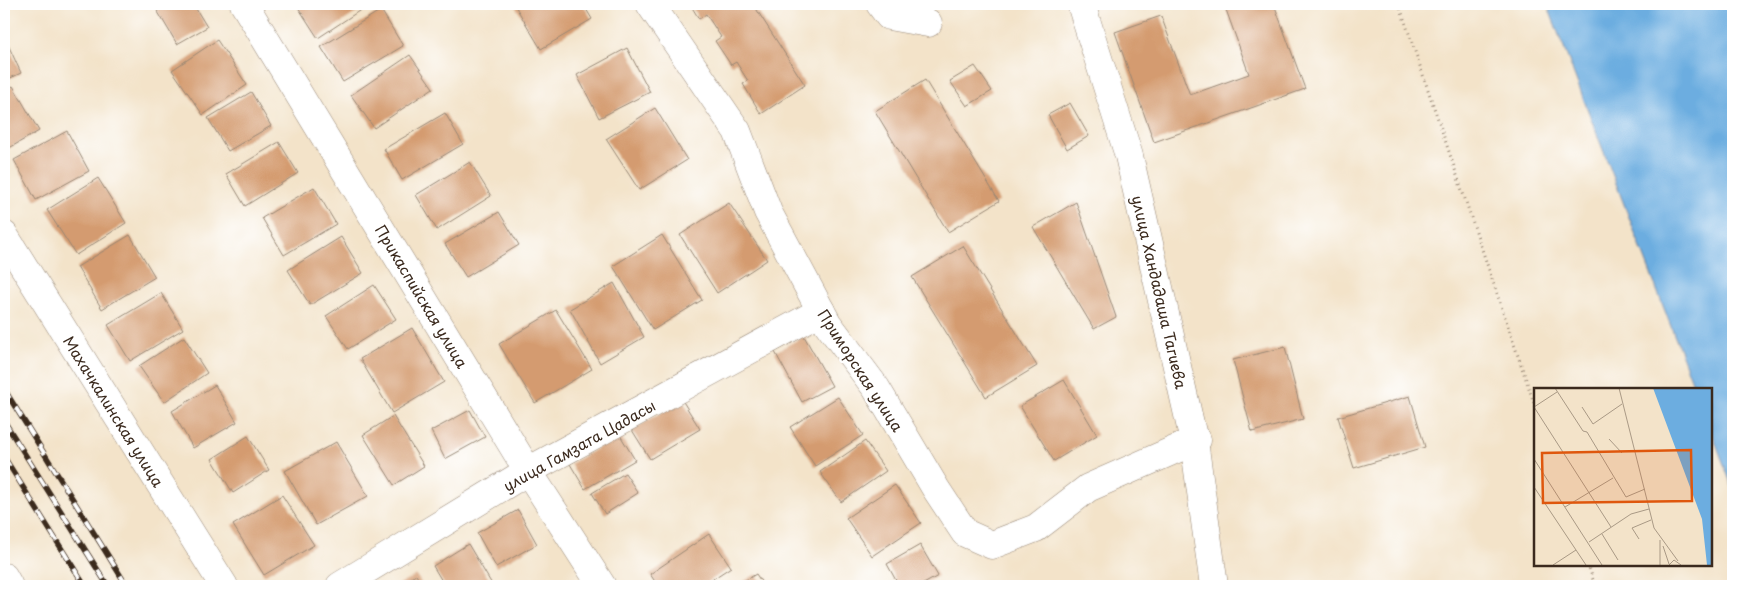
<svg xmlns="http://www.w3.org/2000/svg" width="1737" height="590" font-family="'Playpen Sans',sans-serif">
<rect width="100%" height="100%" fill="#fff"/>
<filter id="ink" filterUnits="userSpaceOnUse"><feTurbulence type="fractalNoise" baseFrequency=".02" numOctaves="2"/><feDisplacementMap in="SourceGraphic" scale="10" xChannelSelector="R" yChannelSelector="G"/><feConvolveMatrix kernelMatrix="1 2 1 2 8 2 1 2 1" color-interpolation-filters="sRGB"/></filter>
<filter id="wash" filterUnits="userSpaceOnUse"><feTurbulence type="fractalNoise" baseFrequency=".0096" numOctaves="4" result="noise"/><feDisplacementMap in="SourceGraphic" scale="20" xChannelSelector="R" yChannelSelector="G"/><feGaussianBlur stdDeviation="1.12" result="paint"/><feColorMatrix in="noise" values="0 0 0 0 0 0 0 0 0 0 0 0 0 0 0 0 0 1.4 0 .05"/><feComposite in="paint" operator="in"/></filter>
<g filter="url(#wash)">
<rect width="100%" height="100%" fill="#f3e3c9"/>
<!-- water -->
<path fill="#6cade0" stroke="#546c7f" d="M1547,4H1733V489L1711,430V389H1695Z"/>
<g id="blocks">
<!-- building -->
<g fill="#d49b6f">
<path d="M160,4H193L207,27L177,44L155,7Z"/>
<path d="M296,4H358L362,9L318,38Z"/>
<path d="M514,4H583L592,19L541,49Z"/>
<path d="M690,4H753L805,85L761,114L743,84L748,81L736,62L731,65L715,41L721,37L706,14L699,19Z"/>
<path d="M1224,4H1274L1305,89L1154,142L1115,32L1161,16L1190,95L1249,74Z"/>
<path d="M381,10L403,46L343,82L321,47Z"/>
<path d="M4,36L21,73L4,81Z"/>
<path d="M217,40L247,85L203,115L172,70Z"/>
<path d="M627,48L650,92L599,118L577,75Z"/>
<path d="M410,55L433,88L374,128L351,95Z"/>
<path d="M975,66L992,91L967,106L950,81Z"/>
<path d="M925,80L999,201L948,232L875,111Z"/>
<path d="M13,86L39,131L4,151V91Z"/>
<path d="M251,92L271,126L228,151L208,118Z"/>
<path d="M1070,103L1089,136L1067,149L1048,115Z"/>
<path d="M655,108L687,160L639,190L606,139Z"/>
<path d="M445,113L463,144L402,180L384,149Z"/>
<path d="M67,131L89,171L36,200L14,160Z"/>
<path d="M279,142L298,173L245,206L226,174Z"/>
<path d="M470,162L491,196L437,230L416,195Z"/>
<path d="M98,178L126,223L76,255L47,210Z"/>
<path d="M314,187L336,224L284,255L262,218Z"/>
<path d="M1076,202L1116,317L1094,329L1033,227Z"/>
<path d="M729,203L767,260L717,293L680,235Z"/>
<path d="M499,212L519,245L466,277L445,244Z"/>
<path d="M130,235L155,277L102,309L77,267Z"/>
<path d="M662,235L702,300L653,330L613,266Z"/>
<path d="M341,237L363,273L310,305L288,270Z"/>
<path d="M963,246L1037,366L986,397L912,277Z"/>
<path d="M614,283L644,337L600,363L570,309Z"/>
<path d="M374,285L396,319L348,349L326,316Z"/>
<path d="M161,293L183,329L130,361L108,325Z"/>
<path d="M556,310L592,369L535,403L499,344Z"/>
<path d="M412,328L444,382L392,413L360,359Z"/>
<path d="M804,336L832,386L802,402L775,352Z"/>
<path d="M184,337L207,373L164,402L139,366Z"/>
<path d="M1285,347L1303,419L1252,432L1233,360Z"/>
<path d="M1064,380L1097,435L1054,461L1020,406Z"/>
<path d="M215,385L237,422L193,448L172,411Z"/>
<path d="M1410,396L1425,447L1354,468L1338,417Z"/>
<path d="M838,397L863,435L815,466L790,427Z"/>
<path d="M682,400L700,429L650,459L632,430Z"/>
<path d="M470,410L485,437L445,459L431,431Z"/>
<path d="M393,416L424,466L394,485L363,435Z"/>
<path d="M620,435L635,460L585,489L570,464Z"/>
<path d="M248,436L269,470L233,493L212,459Z"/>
<path d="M865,441L886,471L841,502L820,472Z"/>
<path d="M336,442L368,496L316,525L285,471Z"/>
<path d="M625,473L638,493L605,514L592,493Z"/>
<path d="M895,485L921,523L872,556L846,518Z"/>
<path d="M282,495L314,545L264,575L233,525Z"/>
<path d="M518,510L537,544L496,567L477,533Z"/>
<path d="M709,534L731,567L702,586H658L650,574Z"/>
<path d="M468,544L493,586H445L433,566Z"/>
<path d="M920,545L938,576L920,586H899L887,564Z"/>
<path d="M756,574L764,586H736Z"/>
<path d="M416,575L423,586H396Z"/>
</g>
</g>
</g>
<g filter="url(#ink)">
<use href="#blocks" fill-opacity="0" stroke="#978674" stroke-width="1"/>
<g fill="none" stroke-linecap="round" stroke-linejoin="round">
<!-- minor casing -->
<g stroke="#978674" stroke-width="29">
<g id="minor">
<path d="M244,4L528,471L602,586"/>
<path d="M650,4L737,131L768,212L828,324L876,388L936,489L965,533L992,545L1036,528L1088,488L1197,440"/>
<path d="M880,4L889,16L928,23"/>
<path d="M1081,4L1129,156L1194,441L1214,586"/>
<path d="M4,235L224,586"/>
<path d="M4,577L9,586"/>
<path d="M340,586L528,471L821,311"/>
</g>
</g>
<!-- path -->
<g stroke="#978674" stroke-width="3" stroke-dasharray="1 4" stroke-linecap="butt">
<path d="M1399,4L1536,409"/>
<path d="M1588,564L1595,586"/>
</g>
<!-- minor -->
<use href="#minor" stroke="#fff" stroke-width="28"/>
<!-- rail casing -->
<g stroke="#3b2a1e" stroke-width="5.5">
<g id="rail">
<path d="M4,389L127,586"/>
<path d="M4,421L108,586"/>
<path d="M4,457L85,586"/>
</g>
</g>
<!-- rail -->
<use href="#rail" stroke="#fff" stroke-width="4" stroke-dasharray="11" stroke-linecap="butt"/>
</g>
</g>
<g text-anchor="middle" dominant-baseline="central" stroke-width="5" stroke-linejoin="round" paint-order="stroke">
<!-- street labels -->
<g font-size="15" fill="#3b2a1e" stroke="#fff">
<text transform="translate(1160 292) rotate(77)">улица Хандадаша Тагиева</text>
<text transform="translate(422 296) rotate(59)">Прикаспийская улица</text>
<text transform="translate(861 370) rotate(57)">Приморская улица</text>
<text transform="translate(114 411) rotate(58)">Махачкалинская улица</text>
<text transform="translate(579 445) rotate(-29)">улица Гамзата Цадасы</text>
</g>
</g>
<!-- overview -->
<g transform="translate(1534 388)">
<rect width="178" height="178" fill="#f3e3c9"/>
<path d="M119,0H177V177H173L168,131Z" fill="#6cade0"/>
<path fill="none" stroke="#a99985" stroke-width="1" d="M21,0L49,43L53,44L92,109L111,101M85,0L120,140L144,173M0,19L77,139M0,19L23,4M48,19L59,36L88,16M75,51L88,65M0,71L68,177M0,99L52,177M31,119L79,90M68,146L84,172M105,151L98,140L117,132M126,152V177M55,154L97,126L115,121M129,158L135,176M19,177L42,162M135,177L140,172L147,177"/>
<path fill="#df570d" fill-opacity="0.15" stroke="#df570d" stroke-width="2.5" d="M157,62L158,113L9,115L8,65Z"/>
<rect width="178" height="178" fill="none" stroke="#3b2a1e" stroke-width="2.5"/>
</g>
<!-- margin -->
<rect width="1737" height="590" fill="none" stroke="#fff" stroke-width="20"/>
</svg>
